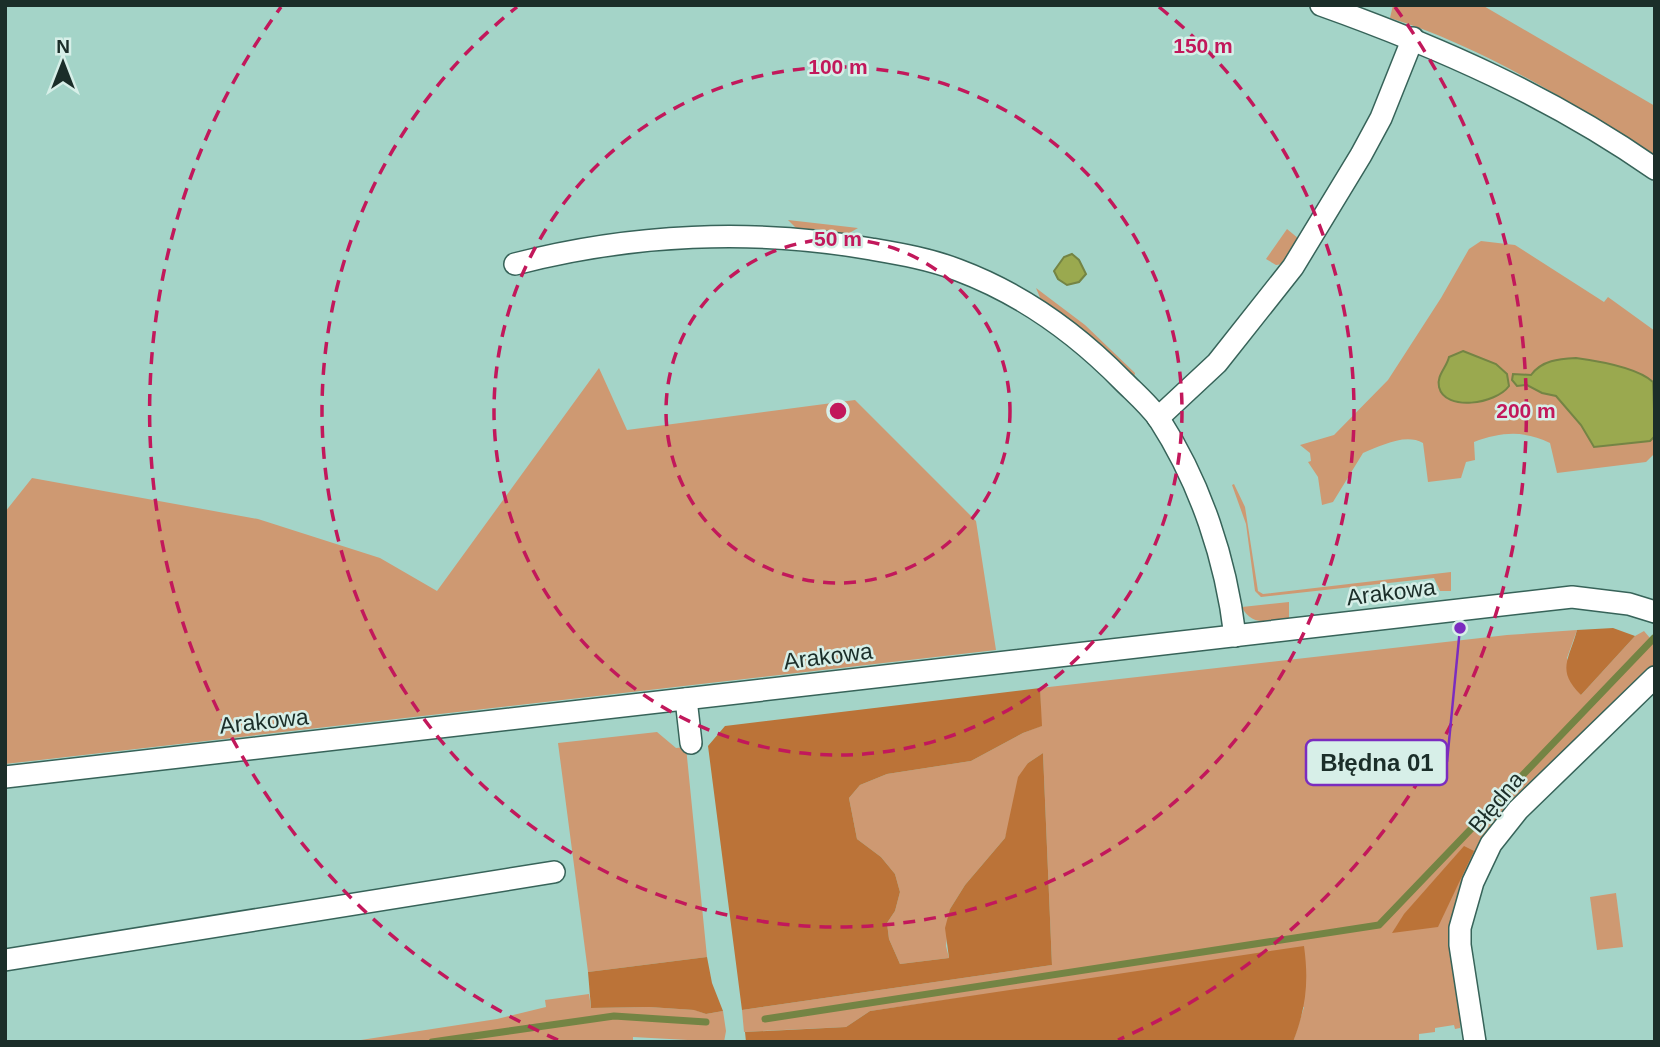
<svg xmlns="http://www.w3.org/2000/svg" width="1660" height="1047" font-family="Arial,sans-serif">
<rect width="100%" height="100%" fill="#a4d4c8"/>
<!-- green -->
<g fill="#ce9972">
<path d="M1393,5H1482L1655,106V156C1577,105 1479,45 1390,18Z"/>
<path d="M788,220L858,228L846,235L798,230Z"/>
<path d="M1287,229L1299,239L1283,264L1276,265L1266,259Z"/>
<path d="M1481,241L1515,245L1604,302L1608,297L1655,331V453L1646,462L1557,473L1550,443C1524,430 1501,432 1474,442L1475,460L1466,462L1461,478L1428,482L1423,443C1405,433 1381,446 1363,453L1333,502L1322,505L1318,477L1308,462L1311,461L1310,453L1300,445L1334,435L1388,380L1441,298L1469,249Z"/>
<path d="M1036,288L1085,325L1135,373L1134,378L1088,334L1041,300Z"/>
<path d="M599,368L627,430L855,400L976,521L996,650L5,764V512L32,478L258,519L380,558L437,591Z"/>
<path d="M1234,484L1245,507L1258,591L1263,594L1451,572V591H1440L1434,578L1261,597L1255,591L1246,524L1232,485Z"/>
<path d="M1289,602V619C1271,621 1251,627 1242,607Z"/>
<path d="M1577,630L1567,658L1581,695L1635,636L1644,631L1655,644V666L1516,802L1466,882L1460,1028L1455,1029L1454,1025L1435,1028V1032L1419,1034V1042H1293L1304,1007L1072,982L870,1011L846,1027L744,1032L742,1010L1052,965L1043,753L1028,763L1005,838L965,885L950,909L946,946L949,958L900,964L889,939L887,923L895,911L900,892L895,874L881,857L857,839L849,798L860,785L887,774L971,761L1023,733L1041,726L1040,688L1507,635Z"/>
<path d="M657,732L676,748L686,747L707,957L588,972L558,743Z"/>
<path d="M1616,893L1623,947L1597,950L1590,897Z"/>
<path d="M589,994L591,1008L649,1007L695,1010L706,1014L723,1011L726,1031L724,1042L633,1037V1042H348L497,1019L546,1007L545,1000Z"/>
</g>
<!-- forest -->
<g fill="#bb7338">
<path d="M1613,628L1635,636L1581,695C1556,670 1569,660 1577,630Z"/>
<path d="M1040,688L1042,726L1023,733L971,761L887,774L860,785L849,798L857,839L881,857L895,874L900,892L895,911L887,923L889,939L900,964L949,958L945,928L950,909L965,885L1005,838L1018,777L1028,763L1043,753L1052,965L742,1010L708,746L725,726Z"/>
<path d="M1464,846L1474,851L1438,927L1392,933L1404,914Z"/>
<path d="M1304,946C1309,982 1306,1008 1293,1042H746L745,1032L846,1027L870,1011Z"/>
<path d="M707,957L712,983L723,1011L706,1014L694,1010L649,1007L591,1008L588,972Z"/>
</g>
<!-- water -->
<g fill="#9aa94f" stroke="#748444" stroke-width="2">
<path d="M1072,254L1079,260L1086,274L1079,282L1067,285L1058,279L1054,271L1064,257Z"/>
<path d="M1463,351L1496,364L1507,374L1509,386C1496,404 1445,412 1439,387C1436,376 1447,367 1449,357Z"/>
<path d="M1576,358C1598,361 1637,367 1653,382L1655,436L1650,441L1594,447L1581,425L1556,396L1542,393L1527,385L1517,386L1512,380L1513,374L1531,375C1542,360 1559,359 1576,358Z"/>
</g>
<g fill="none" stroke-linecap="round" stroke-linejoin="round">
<!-- stream -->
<g stroke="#748444" stroke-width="7">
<path d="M765,1019L1379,925L1654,638"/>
<path d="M432,1042L614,1016L706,1022"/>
</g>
<!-- minor casing -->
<g stroke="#376359" stroke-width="24">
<g id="minor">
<path d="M1321,5C1439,47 1552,97 1655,169"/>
<path d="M515,264C630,234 754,228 871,249C900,254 930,259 958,270C1022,294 1075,332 1123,381C1135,393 1149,405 1159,419C1201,484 1226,560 1235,636"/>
<path d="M1158,418L1217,363L1293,267L1361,155L1381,118L1413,38"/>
<path d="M686,699L691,743"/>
<path d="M5,777L1572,597L1629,604L1655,612"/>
<path d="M5,960L554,872"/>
<path d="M1475,1042L1460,945V928L1473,882L1491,844L1518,810L1655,677"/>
</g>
</g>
<!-- minor -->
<use href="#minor" stroke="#fff" stroke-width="21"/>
</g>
<!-- distance rings -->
<g fill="none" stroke="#c2185b" stroke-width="3.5" stroke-dasharray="12 9">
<circle cx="838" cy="411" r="172"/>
<circle cx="838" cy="411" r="344"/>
<path d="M1159 7A516 516 0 1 1 517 7"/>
<path d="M558 1040A688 688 0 0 1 281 7M1395 7A688 688 0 0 1 1118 1040"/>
</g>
<g text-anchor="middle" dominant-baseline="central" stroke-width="5" stroke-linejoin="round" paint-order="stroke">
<!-- street labels -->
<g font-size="23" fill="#1b2e29" stroke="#d7efe8">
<text transform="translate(1391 592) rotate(-7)">Arakowa</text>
<text transform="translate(828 656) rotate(-7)">Arakowa</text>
<text transform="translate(264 721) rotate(-6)">Arakowa</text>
<text transform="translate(1496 802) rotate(-50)">Błędna</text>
</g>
</g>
<circle cx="838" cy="411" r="10" fill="#c2185b" stroke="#d7efe8" stroke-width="3.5"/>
<g font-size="21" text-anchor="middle" font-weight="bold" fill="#c2185b" stroke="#d7efe8" stroke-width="5" stroke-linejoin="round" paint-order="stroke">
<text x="1203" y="53">150 m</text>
<text x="838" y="74">100 m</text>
<text x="838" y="246">50 m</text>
<text x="1526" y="418">200 m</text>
</g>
<!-- callouts -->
<path fill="none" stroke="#7b2cbf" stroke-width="2.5" d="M1460 628L1447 762"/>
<circle fill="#7b2cbf" stroke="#d7efe8" stroke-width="2.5" cx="1460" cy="628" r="7"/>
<rect fill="#d7efe8" stroke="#7b2cbf" stroke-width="2.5" x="1306" y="740" width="141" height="45" rx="7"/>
<g font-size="24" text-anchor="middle" font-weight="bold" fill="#1b2e29">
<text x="1377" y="771">Błędna 01</text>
</g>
<!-- border -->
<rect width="1660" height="1047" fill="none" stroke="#1b2e29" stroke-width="14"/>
<!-- north arrow -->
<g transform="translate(63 63)" stroke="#d7efe8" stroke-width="5" paint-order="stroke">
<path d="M0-5L12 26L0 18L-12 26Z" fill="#1b2e29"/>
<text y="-10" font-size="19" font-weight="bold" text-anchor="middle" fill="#1b2e29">N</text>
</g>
</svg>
